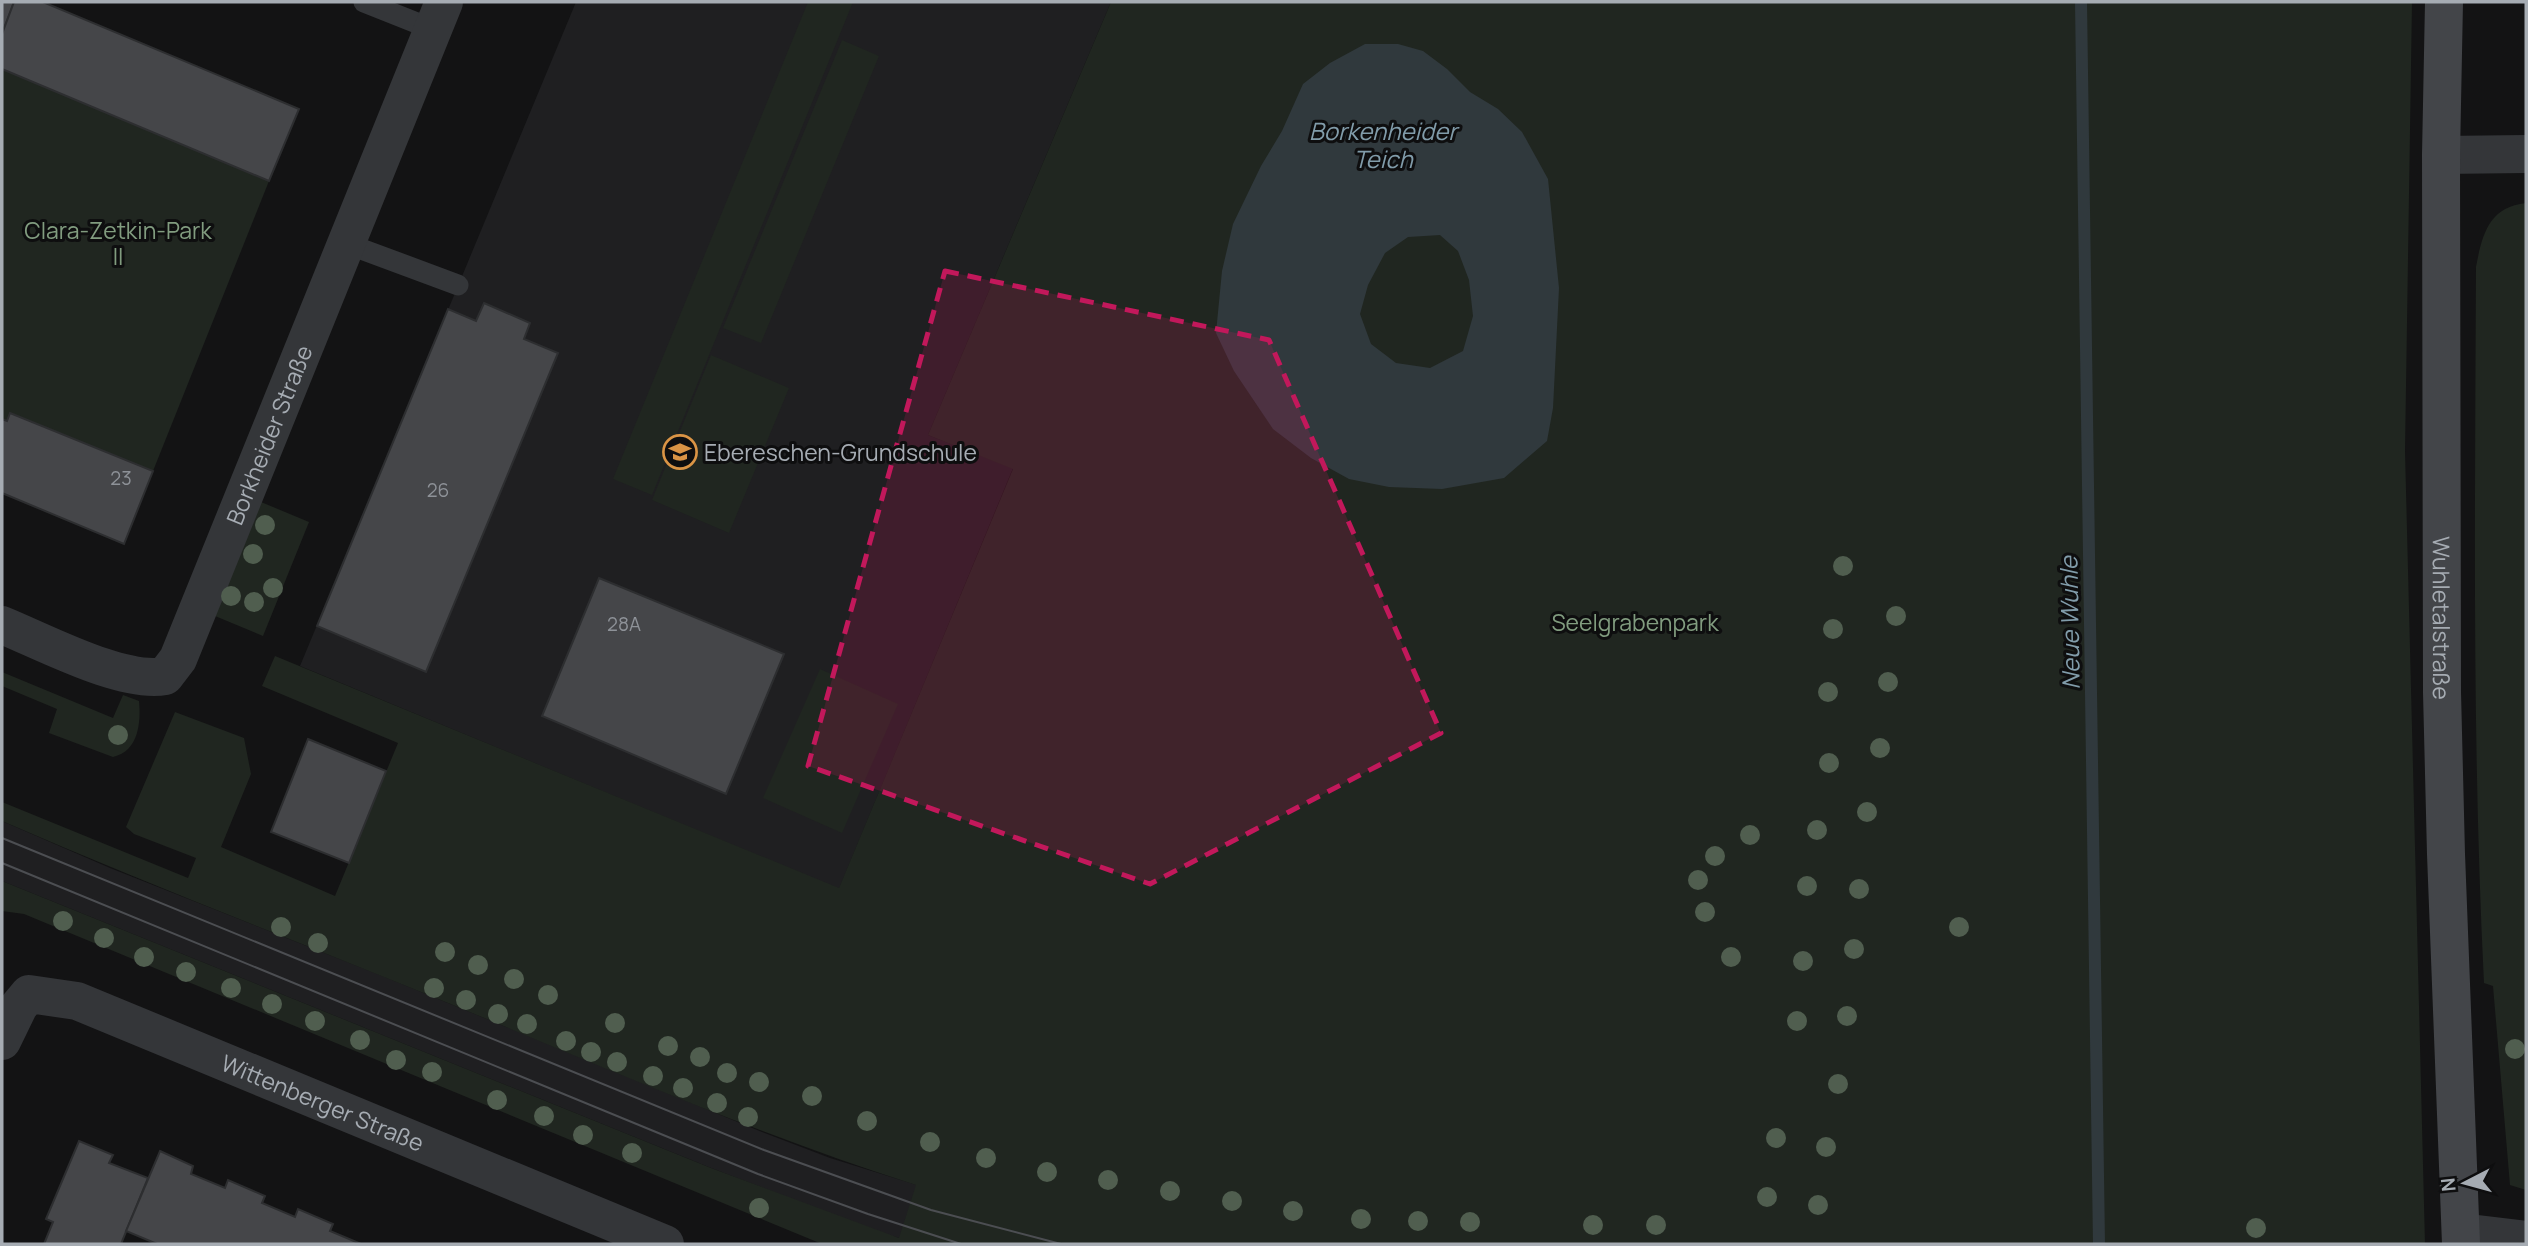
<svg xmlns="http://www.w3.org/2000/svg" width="2528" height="1246" font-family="Manrope,sans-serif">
<rect width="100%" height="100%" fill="#131314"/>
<!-- built -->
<g fill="#1f1f21">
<path d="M576,2H1111L928,435L1013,468L839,889L300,666Z"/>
<path d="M2,821L110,868L380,975L762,1132L830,1158L917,1185L920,1244L878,1232L711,1168L2,881Z"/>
</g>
<!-- green -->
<g fill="#202620">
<path d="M808,2H853L652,495L613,479Z"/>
<path d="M1111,2H2412L2405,451L2425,1244H822L24,914L2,911V881L711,1168L899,1238L916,1185C757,1134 603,1067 448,1003C299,942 149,885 2,821V802L188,878L196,858L134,834L126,827L175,712L244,738L251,774L221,847L335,896L398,743L262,686L275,656L839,888L1013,469L928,435Z"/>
<path d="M842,40L879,56L761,343L723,328Z"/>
<path d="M2,69L269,181L153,471L11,413L7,421L2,419Z"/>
<path d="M2526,203V1190L2510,1185L2493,986L2484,983C2472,744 2475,506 2476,267C2482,236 2488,207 2526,203Z"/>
<path d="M711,355L789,388L729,533L652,500Z"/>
<path d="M261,502L309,522L263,636L215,616Z"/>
<path d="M820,669L898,704L842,833L763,798Z"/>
<path d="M2,672L113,718L123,695L139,701C141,722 139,751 113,757L49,733L57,709L2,686Z"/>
</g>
<!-- water -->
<path fill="#30393d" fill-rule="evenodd" d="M1365,44H1398L1423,51L1447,69L1470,92L1498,109L1522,132L1548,179L1559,288L1553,408L1547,441L1504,478L1442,489L1389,487L1349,479L1311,458L1273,429L1234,371L1216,333L1222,271L1233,224L1261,166L1282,131L1303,84L1330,63ZM1440,235L1458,251L1469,280L1473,316L1463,351L1430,368L1396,363L1371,344L1360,314L1368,285L1385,253L1408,237Z"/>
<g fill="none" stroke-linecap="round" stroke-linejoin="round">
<!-- stream -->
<path stroke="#30393d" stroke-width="12" d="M2081,2L2099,1244"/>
</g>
<!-- building -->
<g fill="#454649" stroke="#2d2e30" stroke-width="2">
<path d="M2,2H14L2,34Z"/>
<path d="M14,2H43L299,109L269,181L2,69V34Z"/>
<path d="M484,303L530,323L524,339L558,353L426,672L317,626L448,309L476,321Z"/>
<path d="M10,413L153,471L124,544L2,493V419L7,421Z"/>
<path d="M599,578L784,654L726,794L542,716Z"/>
<path d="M308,739L386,771L349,863L271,832Z"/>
<path d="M79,1141L113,1155L109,1163L148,1178L121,1244H44L53,1222L46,1219Z"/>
<path d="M160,1151L193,1166L191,1174L225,1188L228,1180L265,1196L262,1203L295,1217L298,1209L333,1224L330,1231L361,1244H157L126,1231Z"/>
</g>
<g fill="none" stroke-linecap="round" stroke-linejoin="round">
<!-- lane -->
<g stroke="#343639" stroke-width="21">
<path d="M364,2L432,29"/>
<path d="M345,243L458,285"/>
</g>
<!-- street -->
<g stroke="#343639" stroke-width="38">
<path d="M2441,155L2526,154"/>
<path id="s1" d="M2,625C44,642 122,684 165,676L178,659L444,2"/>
<path id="s2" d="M2,1041L19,1006L29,994L77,1001L665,1244"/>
<path d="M2461,1232L2526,1240"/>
</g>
<!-- secondary -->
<path stroke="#434549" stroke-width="38" id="s3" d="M2444,2L2441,155L2442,692L2446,854L2461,1244"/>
<!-- tram -->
<g stroke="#4c4e52" stroke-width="2">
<path d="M2,838L764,1150L931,1210L1061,1244"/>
<path d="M2,863L758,1174L868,1214L961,1244"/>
</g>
</g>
<!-- trees -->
<g fill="#505e4f">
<circle cx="265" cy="525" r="10"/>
<circle cx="253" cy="554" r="10"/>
<circle cx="1843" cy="566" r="10"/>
<circle cx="273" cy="588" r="10"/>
<circle cx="231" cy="596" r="10"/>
<circle cx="254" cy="602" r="10"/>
<circle cx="1896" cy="616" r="10"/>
<circle cx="1833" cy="629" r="10"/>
<circle cx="1888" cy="682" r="10"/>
<circle cx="1828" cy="692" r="10"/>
<circle cx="118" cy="735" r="10"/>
<circle cx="1880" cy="748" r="10"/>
<circle cx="1829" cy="763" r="10"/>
<circle cx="1867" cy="812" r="10"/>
<circle cx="1817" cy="830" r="10"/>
<circle cx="1750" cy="835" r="10"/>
<circle cx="1715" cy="856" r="10"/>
<circle cx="1698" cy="880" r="10"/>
<circle cx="1807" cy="886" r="10"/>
<circle cx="1859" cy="889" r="10"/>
<circle cx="1705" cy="912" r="10"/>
<circle cx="63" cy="921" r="10"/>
<circle cx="281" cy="927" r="10"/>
<circle cx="1959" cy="927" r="10"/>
<circle cx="104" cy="938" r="10"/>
<circle cx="318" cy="943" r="10"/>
<circle cx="1854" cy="949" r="10"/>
<circle cx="445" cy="952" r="10"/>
<circle cx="144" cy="957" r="10"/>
<circle cx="1731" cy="957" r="10"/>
<circle cx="1803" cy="961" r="10"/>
<circle cx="478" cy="965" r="10"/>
<circle cx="186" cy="972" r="10"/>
<circle cx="514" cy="979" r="10"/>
<circle cx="231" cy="988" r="10"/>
<circle cx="434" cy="988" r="10"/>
<circle cx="548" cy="995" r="10"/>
<circle cx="466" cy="1000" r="10"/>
<circle cx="272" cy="1004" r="10"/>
<circle cx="498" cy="1014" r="10"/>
<circle cx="1847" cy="1016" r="10"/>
<circle cx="315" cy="1021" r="10"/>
<circle cx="1797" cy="1021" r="10"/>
<circle cx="615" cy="1023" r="10"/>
<circle cx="527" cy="1024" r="10"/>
<circle cx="360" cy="1040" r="10"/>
<circle cx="566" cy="1041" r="10"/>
<circle cx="668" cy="1046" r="10"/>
<circle cx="2515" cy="1049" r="10"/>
<circle cx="591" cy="1052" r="10"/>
<circle cx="700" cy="1057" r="10"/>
<circle cx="396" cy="1060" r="10"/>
<circle cx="617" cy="1062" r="10"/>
<circle cx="432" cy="1072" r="10"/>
<circle cx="727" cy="1073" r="10"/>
<circle cx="653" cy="1076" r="10"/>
<circle cx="759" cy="1082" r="10"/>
<circle cx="1838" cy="1084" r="10"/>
<circle cx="683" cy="1088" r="10"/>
<circle cx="812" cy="1096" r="10"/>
<circle cx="497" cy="1100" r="10"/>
<circle cx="717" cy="1103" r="10"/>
<circle cx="544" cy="1116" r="10"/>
<circle cx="748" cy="1117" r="10"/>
<circle cx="867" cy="1121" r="10"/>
<circle cx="583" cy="1135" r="10"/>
<circle cx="1776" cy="1138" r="10"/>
<circle cx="930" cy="1142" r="10"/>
<circle cx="1826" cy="1147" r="10"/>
<circle cx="632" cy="1153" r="10"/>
<circle cx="986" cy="1158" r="10"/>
<circle cx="1047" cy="1172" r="10"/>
<circle cx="1108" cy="1180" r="10"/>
<circle cx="1170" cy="1191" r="10"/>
<circle cx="1767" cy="1197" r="10"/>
<circle cx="1232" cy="1201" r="10"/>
<circle cx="1818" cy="1205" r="10"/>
<circle cx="759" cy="1208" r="10"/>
<circle cx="1293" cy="1211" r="10"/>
<circle cx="1361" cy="1219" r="10"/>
<circle cx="1418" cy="1221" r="10"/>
<circle cx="1470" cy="1222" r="10"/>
<circle cx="1593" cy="1225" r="10"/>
<circle cx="1656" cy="1225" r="10"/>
<circle cx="2256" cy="1228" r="10"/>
</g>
<!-- marked area -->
<path fill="#c2185b" fill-opacity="0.2" stroke="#c2185b" stroke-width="5" stroke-dasharray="14 9" stroke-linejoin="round" d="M945,271L1269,340L1441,733L1150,884L808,766Z"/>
<!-- icons -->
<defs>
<g id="school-ring" transform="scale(1.75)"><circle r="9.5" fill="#0e0e0f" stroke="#da9445" stroke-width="1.5"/><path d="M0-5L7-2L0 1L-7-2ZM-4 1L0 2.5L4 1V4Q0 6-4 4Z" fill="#da9445"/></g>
</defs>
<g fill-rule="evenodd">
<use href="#school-ring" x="680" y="452"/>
</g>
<g text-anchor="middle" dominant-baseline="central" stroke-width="6" stroke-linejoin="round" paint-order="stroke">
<!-- number labels -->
<g font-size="19" fill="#8e9298">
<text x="121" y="478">23</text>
<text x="438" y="490">26</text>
<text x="624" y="624">28A</text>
</g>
<!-- park labels -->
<g font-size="23" fill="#819c7f" stroke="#0e0e0f">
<text x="118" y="230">Clara-Zetkin-Park<tspan x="118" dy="26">II</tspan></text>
<text x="1635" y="622">Seelgrabenpark</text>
</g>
<!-- street labels -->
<g font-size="23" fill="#a6acb3" stroke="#0e0e0f">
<text stroke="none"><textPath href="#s1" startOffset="436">Borkheider Straße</textPath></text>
<text stroke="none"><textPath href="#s3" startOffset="616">Wuhletalstraße</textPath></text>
<text stroke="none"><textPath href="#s2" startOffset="369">Wittenberger Straße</textPath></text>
</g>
<!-- poi labels -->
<g font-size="23" fill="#a6acb3" stroke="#0e0e0f" text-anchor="start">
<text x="704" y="452">Ebereschen-Grundschule</text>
</g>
<!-- water labels -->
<g font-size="24" font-style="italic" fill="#819caa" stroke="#0e0e0f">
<text x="1383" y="130">Borkenheider<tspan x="1383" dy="28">Teich</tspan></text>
<text transform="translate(2069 623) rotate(-91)">Neue Wuhle</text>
</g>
</g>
<!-- border -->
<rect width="2528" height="1246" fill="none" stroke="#a6acb3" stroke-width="7"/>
<!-- north arrow -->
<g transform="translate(2465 1183) rotate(264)" stroke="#0e0e0f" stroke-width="5" paint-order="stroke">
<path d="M0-5L12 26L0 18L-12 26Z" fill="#a6acb3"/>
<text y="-10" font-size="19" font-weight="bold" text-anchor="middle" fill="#a6acb3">N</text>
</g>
</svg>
